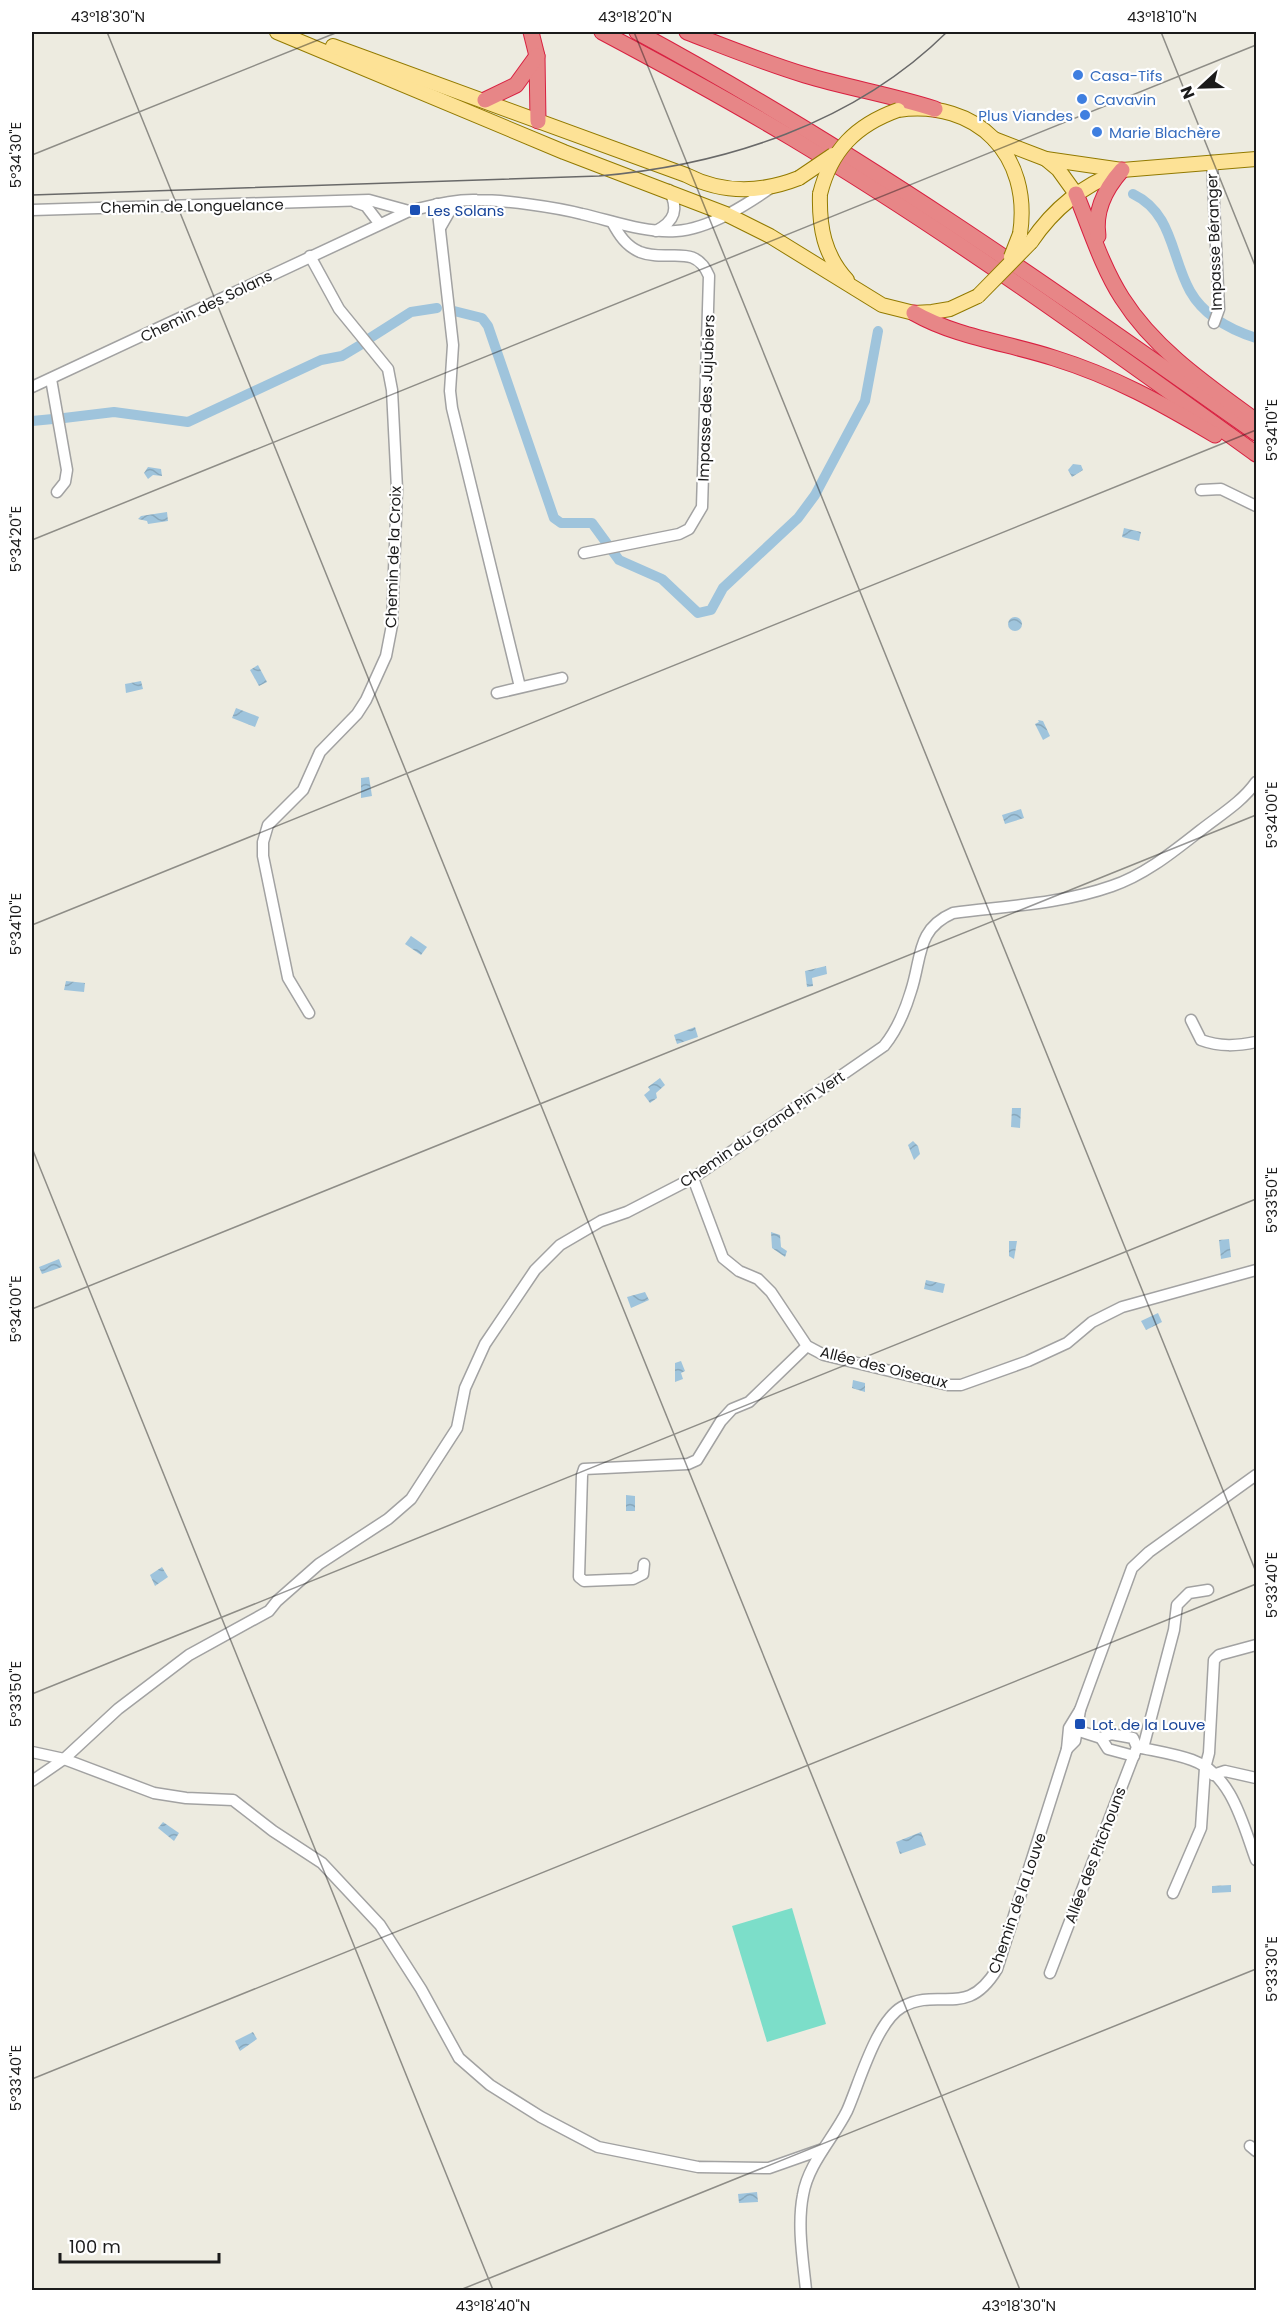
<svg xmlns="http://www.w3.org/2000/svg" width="1288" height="2322" font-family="Poppins,sans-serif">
<defs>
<pattern id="water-waves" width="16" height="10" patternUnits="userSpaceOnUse" patternTransform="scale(1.5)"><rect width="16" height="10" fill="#9fc4dc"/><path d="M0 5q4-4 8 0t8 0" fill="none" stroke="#88a8bc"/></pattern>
</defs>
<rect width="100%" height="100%" fill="#edebe0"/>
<!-- pitch -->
<path fill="#7cdec9" d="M792,1908L826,2024L767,2042L732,1926Z"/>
<!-- water -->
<g fill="url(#water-waves)">
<path d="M1073,464L1081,465L1083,470L1072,477L1068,470Z"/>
<path d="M148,467L161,469L162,476L153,475L148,479L144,473Z"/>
<path d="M167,512L168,521L148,524L147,521L138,519L141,516Z"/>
<path d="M1124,528L1141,532L1139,541L1122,537Z"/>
<circle cx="1015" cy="624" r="7"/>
<path d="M258,665L267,682L259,686L250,670Z"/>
<path d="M141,681L143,689L126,693L125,684Z"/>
<path d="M236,708L259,717L255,727L232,718Z"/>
<path d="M1038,720L1043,721L1050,736L1043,740L1035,724L1039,722Z"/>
<path d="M369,777L372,796L361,798V778Z"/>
<path d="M1021,809L1024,818L1005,824L1002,815Z"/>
<path d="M411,936L427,947L421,955L405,944Z"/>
<path d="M826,966L827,974L812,978L813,986L807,987L805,971Z"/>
<path d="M66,981L85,983L84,992L64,990Z"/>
<path d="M695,1027L698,1037L677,1044L674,1035Z"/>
<path d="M660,1078L665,1085L656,1093L657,1098L650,1103L644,1095L650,1090L648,1087Z"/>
<path d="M1012,1108H1021L1020,1128L1011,1127Z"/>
<path d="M913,1141L918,1146L920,1154L914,1160L908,1145Z"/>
<path d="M771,1232L780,1235L781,1247L787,1251L785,1257L772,1248Z"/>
<path d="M1229,1239L1231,1257L1221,1259L1219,1240Z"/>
<path d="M1009,1241H1017L1014,1259L1009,1256Z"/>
<path d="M59,1259L62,1267L42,1274L39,1267Z"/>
<path d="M926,1280L945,1284L943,1293L924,1289Z"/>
<path d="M645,1292L649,1300L631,1308L627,1297Z"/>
<path d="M1158,1313L1162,1322L1146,1330L1141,1321Z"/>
<path d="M681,1361L685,1371L681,1373L683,1379L675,1382V1363Z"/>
<path d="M853,1380L865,1383V1392L852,1388Z"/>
<path d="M626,1495L635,1496V1511H626Z"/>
<path d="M162,1567L168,1577L155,1586L150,1575Z"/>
<path d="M163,1822L179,1833L174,1841L158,1828Z"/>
<path d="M921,1832L926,1845L900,1854L896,1842Z"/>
<path d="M1231,1885V1892L1212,1893V1886Z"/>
<path d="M253,2032L257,2039L240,2051L235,2041Z"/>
<path d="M757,2192L758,2202L739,2203L738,2194Z"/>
</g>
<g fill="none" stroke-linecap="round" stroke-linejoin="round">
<!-- canal -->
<g stroke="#9fc4dc" stroke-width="10">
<path d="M1133,194C1173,213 1171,257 1190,291C1204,316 1231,330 1256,338"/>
<path d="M454,311L482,318L488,326L554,518L561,523H592L619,560L662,579L698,613L711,610L723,588L798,518L815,495L865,401L878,331"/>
<path d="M370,338L411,312L437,308"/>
<path d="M64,418L114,412L188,422L321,360L342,356L362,344"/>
<path d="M32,421L53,419"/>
</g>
<!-- minor casing -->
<g stroke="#a2a2a2" stroke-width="13">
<g id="minor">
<path d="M1212,161L1219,309L1214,323"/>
<path d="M355,202L366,206L379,223"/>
<path d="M437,204L453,345L450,391L452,408L520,687"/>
<path d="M32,210L369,200L409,211"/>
<path d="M440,228L455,202"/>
<path d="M656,231C675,221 679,209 669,190"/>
<path d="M51,379L67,470L65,482L57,492"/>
<path d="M32,387L409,211C431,206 454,199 477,200C504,200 555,207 582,214C613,221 644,233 676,231C709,229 746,205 772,187"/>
<path d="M1201,490L1221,489L1256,506"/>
<path d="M584,553L679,534L689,529L702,507L709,276C695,242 668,263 640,252C626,246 619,235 612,222"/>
<path d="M497,693L562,678"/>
<path d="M309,1013L288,978L263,856V842L268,825L303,790L320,752L357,714L366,700L386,656L392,625L397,489L392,390L388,369L339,309L310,256"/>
<path d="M1191,1020L1201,1040C1220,1047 1237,1046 1256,1042"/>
<path d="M693,1178L723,1258L739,1271L758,1279L771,1292L807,1346L824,1355L948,1385H961L1028,1361L1067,1343L1092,1322L1122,1307L1256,1270"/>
<path d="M644,1564L643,1574L633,1579L584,1581L579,1577L582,1475L584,1469L688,1464L697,1460L721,1421L732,1409L749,1402L807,1346"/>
<path d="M1101,1738L1108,1749L1134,1756"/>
<path d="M1137,1747C1155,1751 1175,1754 1192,1760C1232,1774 1243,1825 1256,1860"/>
<path d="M1143,1748L1174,1630L1177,1605L1189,1593L1208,1590"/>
<path d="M1067,1749L1075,1741L1080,1710L1132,1568L1149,1552L1256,1475"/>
<path d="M32,1752L64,1759L154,1793L186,1798L233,1800L273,1831L322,1863L380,1925L421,1989L459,2058L490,2085L541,2117L598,2147L698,2167L769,2168L823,2149"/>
<path d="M1213,1775L1225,1771L1256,1778"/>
<path d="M32,1781L64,1759L118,1709L189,1655L269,1611L277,1601L319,1564L388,1519L411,1499L457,1428L465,1388L485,1344L535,1270L560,1245L601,1221L627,1212L693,1178L884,1046C897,1030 905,1011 911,991C922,958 916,929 953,913C1006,906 1061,904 1112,886C1145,875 1174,851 1201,830C1220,815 1242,802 1256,782"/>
<path d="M1173,1893L1201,1828L1205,1768L1209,1753L1214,1660L1219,1655L1256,1645"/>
<path d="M1050,1973L1137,1747L1133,1738L1111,1734L1101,1738L1073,1729"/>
<path d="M1250,2146L1256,2151"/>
<path d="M806,2290C803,2260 797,2225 803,2195C808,2164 833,2139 847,2111C859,2084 876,2022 902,2007C940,1986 966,2020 997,1969L1067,1749L1069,1728L1080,1710"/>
</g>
</g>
<!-- major casing -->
<g stroke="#927a00" stroke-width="16">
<g id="major">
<path d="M277,32L564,152L726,214L770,236L882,305L914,313L932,312L950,309L978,296"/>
<path d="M333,46L686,175C723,194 761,193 799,178"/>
<path d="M898,110C977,99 1032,155 1020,234"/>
<path d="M994,139L1046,159L1122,170L1256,159"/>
<path d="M1046,159L1058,169L1076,194"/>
<path d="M820,194C819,227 824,255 847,280"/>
<path d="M1031,242C1054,208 1082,186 1120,171"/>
</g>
</g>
<!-- highway casing -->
<g stroke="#d82141" stroke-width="17">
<g id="highway">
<path d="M531,32L537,56L538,121"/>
<path d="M602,32C666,66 730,101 792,138C952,234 1105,345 1256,454"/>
<path d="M637,32C854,149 1055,290 1256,433"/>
<path d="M687,32C726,47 765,63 805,75C848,88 892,95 935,109"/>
<path d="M485,100L516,85L537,56"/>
<path d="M1076,194C1090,228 1102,267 1122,298C1155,350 1207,385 1256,421"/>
<path d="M1098,236C1094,210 1105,189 1122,170"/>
<path d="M914,313C956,337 1008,343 1054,358C1115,377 1161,403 1215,435"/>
</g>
</g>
<!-- minor -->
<use href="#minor" stroke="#fff" stroke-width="10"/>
<!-- major -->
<use href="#major" stroke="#fde296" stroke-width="14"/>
<!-- highway -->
<use href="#highway" stroke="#e78687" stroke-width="15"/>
<!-- tram -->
<path stroke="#696969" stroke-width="1.5" d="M32,195L599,176C726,165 855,123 947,32"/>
<!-- major-bridge casing -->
<g stroke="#927a00" stroke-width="16" stroke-linecap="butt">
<g id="major-bridge">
<path d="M799,178L833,155"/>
<path d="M820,194C831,150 856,125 898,110"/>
<path d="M1011,257L1020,234"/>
<path d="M978,296L1031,242"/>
</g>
</g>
<!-- major-bridge -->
<use href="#major-bridge" stroke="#fde296" stroke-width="14"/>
</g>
<!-- ticks -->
<path fill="none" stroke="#1b1b1b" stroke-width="1.5" stroke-opacity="0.45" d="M107,32L1020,2290M634,32L1256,1572M1161,32L1256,268M32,155L338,32M32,540L1256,45M32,925L1256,430M32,1148L493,2290M32,1309L1256,815M32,1694L1256,1199M32,2079L1256,1584M460,2290L1256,1969"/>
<!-- markers -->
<g fill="#3f7fe0" stroke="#fff" stroke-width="2">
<circle cx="1078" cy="75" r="6"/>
<circle cx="1082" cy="99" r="6"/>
<circle cx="1085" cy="115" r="6"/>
<circle cx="1097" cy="132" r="6"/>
</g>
<g fill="#1a4fb4" stroke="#fff" stroke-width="2">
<rect x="409" y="204" width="12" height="12" rx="3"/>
<rect x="1074" y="1718" width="12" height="12" rx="3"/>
</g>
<g text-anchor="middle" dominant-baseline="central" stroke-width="4.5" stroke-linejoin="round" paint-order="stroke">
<!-- shop labels -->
<g font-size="15" fill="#366cbe" stroke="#fff" text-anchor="start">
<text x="1090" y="75">Casa-Tifs</text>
<text x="1094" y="99">Cavavin</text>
<text x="1073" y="115" text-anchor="end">Plus Viandes</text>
<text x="1109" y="132">Marie Blachère</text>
</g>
<!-- street labels -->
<g font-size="15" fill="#1b1b1b" stroke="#fff">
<text transform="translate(192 206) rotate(-1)">Chemin de Longuelance</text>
<text transform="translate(1214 242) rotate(-92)">Impasse Béranger</text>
<text transform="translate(206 306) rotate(-26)">Chemin des Solans</text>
<text transform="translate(706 398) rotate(-88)">Impasse des Jujubiers</text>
<text transform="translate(393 557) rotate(-88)">Chemin de la Croix</text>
<text transform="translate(762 1129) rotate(-34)">Chemin du Grand Pin Vert</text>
<text transform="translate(884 1367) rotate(14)">Allée des Oiseaux</text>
<text transform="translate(1095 1855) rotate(-69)">Allée des Pitchouns</text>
<text transform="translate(1017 1903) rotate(-71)">Chemin de la Louve</text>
</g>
<!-- transit labels -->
<g font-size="15" fill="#164399" stroke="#fff" text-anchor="start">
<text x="427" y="210">Les Solans</text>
<text x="1092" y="1724">Lot. de la Louve</text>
</g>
</g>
<!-- border -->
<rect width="1288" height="2322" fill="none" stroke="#ffffff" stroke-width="66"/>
<!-- north arrow -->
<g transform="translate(1201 87) rotate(248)" stroke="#ffffff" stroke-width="4.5" paint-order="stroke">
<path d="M0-4.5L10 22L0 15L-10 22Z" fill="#1b1b1b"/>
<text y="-9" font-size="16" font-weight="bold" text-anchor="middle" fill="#1b1b1b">N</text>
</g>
<!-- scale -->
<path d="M60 2253v9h159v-9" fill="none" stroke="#1b1b1b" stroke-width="3"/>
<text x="69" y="2253" font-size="18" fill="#1b1b1b" stroke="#ffffff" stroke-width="4.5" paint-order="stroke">100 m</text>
<rect x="33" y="33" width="1222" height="2256" fill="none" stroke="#1b1b1b" stroke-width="2"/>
<g font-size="15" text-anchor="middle" fill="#1b1b1b">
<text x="108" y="22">43°18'30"N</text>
<text x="635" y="22">43°18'20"N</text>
<text x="1162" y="22">43°18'10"N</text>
<text transform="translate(16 155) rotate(-90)" y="5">5°34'30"E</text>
<text transform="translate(1272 430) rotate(-90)" y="5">5°34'10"E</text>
<text transform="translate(16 539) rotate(-90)" y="5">5°34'20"E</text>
<text transform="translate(1272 815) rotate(-90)" y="5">5°34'00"E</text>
<text transform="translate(16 924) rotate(-90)" y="5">5°34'10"E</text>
<text transform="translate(1272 1200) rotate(-90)" y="5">5°33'50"E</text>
<text transform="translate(16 1309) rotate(-90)" y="5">5°34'00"E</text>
<text transform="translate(1272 1585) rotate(-90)" y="5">5°33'40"E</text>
<text transform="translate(16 1694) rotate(-90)" y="5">5°33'50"E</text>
<text transform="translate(1272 1969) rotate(-90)" y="5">5°33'30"E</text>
<text transform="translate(16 2078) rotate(-90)" y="5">5°33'40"E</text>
<text x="493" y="2311">43°18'40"N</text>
<text x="1019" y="2311">43°18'30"N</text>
</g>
</svg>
